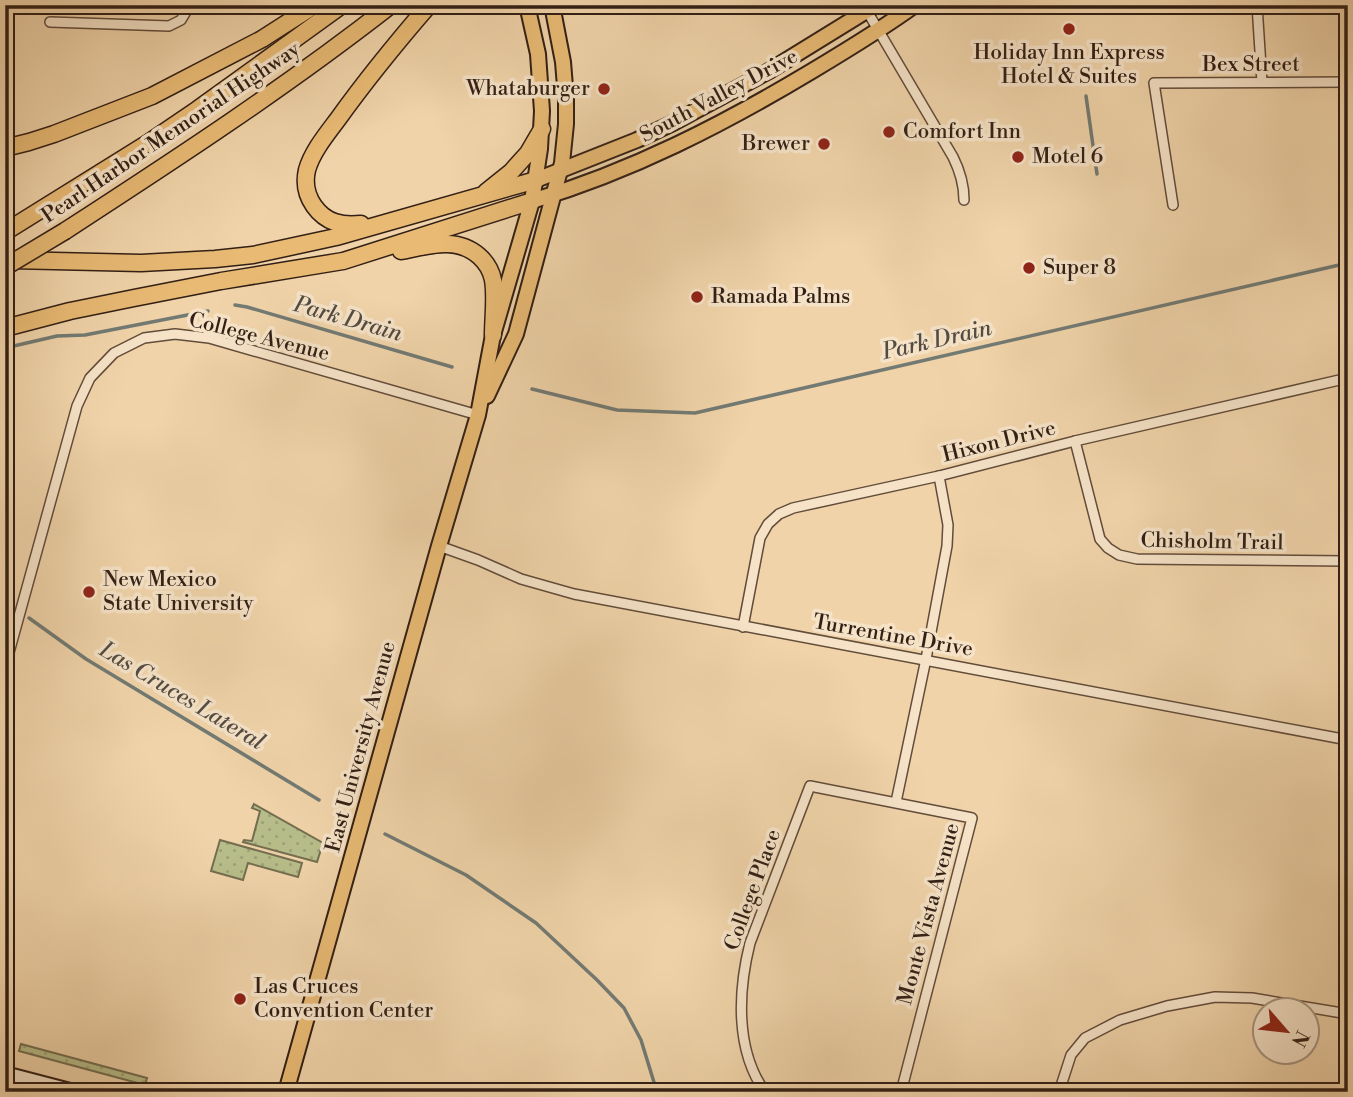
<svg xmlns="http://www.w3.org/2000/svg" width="1353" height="1097" font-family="'Libre Bodoni',serif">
<defs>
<pattern id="grass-dots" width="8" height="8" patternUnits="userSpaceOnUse" patternTransform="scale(1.75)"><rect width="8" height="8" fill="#b7bd8a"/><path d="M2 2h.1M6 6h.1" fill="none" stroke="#9ea276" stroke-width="1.8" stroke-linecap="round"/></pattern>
</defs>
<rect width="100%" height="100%" fill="#f0d3a9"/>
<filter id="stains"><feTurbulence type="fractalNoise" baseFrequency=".00286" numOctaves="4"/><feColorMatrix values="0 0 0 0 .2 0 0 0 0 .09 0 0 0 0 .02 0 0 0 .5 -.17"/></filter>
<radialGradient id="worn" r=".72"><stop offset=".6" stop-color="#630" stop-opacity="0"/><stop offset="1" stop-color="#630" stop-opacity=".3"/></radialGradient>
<!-- grass -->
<g fill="url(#grass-dots)" stroke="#746e50" stroke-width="2">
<path d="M254,804L323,843L317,862L243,842L244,840L252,841L260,811L252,808Z"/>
<path d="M220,840L302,863L298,877L248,863L243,880L211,871Z"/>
<path d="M21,1044L147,1078L145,1085L19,1051Z"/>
</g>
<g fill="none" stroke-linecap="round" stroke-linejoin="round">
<!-- stream -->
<g stroke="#727a73" stroke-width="3.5">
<path d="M1086,96L1097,174"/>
<path d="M235,305L247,307L452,367"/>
<path d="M5,348L57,336L85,335L208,311"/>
<path d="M532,389L617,410L695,413L1348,263"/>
<path d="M5,604L13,608"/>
<path d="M29,618L86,659L319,800"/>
<path d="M385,834L466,875L536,923L597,980L624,1008L641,1040L657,1092"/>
</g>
<!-- street casing -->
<g stroke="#624c3a" stroke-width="12">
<g id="street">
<path d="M1257,5L1262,82"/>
<path d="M867,11L953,157C960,171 964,183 964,200"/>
<path d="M50,22L169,26L181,20L190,5"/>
<path d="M1173,205L1154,83L1348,82"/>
<path d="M1075,441L1100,539L1108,548L1119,555L1137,559L1348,561"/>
<path d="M439,546L478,560L521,579L574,594L1348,740"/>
<path d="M743,627L760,538L768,524L779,514L793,508L939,476L1075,441L1348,378"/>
<path d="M5,667L77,406L90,378L114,353L144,338L175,334L209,338L478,415"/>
<path d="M896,802L926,659L947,546L948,525L939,476"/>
<path d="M765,1092C735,1050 738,991 750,943L810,786L972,818L901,1092"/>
<path d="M1059,1092L1071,1055L1085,1038L1120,1020L1167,1006L1215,997L1252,998L1348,1014"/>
</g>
</g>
<!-- secondary casing -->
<g stroke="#321f15" stroke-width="16">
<path id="secondary" d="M5,1073L78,1092"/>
</g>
<!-- primary casing -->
<g stroke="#321f15" stroke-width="18">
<g id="primary">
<path d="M536,180L637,140L673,123L769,71L876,5"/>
<path d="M532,201C632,171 722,125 812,71C847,50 882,29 915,5"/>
<path d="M487,396L516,334L562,163L566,124V99L563,62L552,5"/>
<path d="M286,1092L439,546L478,415L493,335L532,201L540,149L542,111L538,54L527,5"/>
</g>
</g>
<!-- highway casing -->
<g stroke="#321f15" stroke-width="19">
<g id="highway">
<path d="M5,148L29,142L54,134L152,96L262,39L315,5"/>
<path d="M486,192L511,172L528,153L542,129"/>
<path d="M361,224C342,226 326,223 314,206C307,196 304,183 307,170C312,152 326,135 338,119C366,80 397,42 429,5"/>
<path d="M65,231C176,159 286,87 391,5"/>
<path d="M5,232L148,143L198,109L342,5"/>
<path d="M401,251C428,246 456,236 479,256C487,263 491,270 493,280C496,297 493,317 493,335"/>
<path d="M11,260L141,263L215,259L253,255L336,237L536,180"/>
<path d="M5,328L70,311L134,298L221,281L343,261L532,201"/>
</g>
</g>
<!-- street -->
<use href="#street" stroke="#f5e2c7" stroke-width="9"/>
<!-- secondary -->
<use href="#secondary" stroke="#f5e2c7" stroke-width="12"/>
<!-- primary -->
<use href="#primary" stroke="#e8ba74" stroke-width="14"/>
<!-- highway -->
<use href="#highway" stroke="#e8ba74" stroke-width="16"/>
<!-- highway-bridge casing -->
<g stroke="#321f15" stroke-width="19" stroke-linecap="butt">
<path id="highway-bridge" d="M5,267L65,231"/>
</g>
<!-- highway-bridge -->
<use href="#highway-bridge" stroke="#e8ba74" stroke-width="16"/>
</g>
<!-- markers -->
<g fill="#8f2418" stroke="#f5e2c7" stroke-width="2.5">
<circle cx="1069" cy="29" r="7"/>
<circle cx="604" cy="89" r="7"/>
<circle cx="889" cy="132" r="7"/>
<circle cx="824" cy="144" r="7"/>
<circle cx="1018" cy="157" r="7"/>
<circle cx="1029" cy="268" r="7"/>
<circle cx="697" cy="297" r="7"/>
<circle cx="89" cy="592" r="7"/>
<circle cx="240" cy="999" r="7"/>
</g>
<g text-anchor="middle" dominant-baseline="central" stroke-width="7" stroke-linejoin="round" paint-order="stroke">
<!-- poi labels -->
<g font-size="21" fill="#321f15" stroke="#f5e2c7" text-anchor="start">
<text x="1069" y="53" text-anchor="middle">Holiday Inn Express<tspan x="1069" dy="24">Hotel &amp; Suites</tspan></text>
<text x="590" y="89" text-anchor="end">Whataburger</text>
<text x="903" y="132">Comfort Inn</text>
<text x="810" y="144" text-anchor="end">Brewer</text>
<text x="1032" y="157">Motel 6</text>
<text x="1043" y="268">Super 8</text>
<text x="711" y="297">Ramada Palms</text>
<text x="103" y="580">New Mexico<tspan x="103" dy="24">State University</tspan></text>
<text x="254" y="987">Las Cruces<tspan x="254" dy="24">Convention Center</tspan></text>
</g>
<!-- street labels -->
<g font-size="21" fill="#321f15" stroke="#f5e2c7">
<text x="1251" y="65">Bex Street</text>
<text transform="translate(719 96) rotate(-28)">South Valley Drive</text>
<text transform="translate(171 133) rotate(-34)">Pearl Harbor Memorial Highway</text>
<text transform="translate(259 337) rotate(14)">College Avenue</text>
<text transform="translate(999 442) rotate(-14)">Hixon Drive</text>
<text transform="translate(1212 542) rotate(1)">Chisholm Trail</text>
<text transform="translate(893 636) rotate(10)">Turrentine Drive</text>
<text transform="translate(361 747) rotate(-75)">East University Avenue</text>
<text transform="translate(753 890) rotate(-70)">College Place</text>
<text transform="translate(929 914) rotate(-75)">Monte Vista Avenue</text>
</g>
<!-- water labels -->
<g font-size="23" font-style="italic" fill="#524c44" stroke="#f5e2c7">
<text transform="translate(348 319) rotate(16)">Park Drain</text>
<text transform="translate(937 340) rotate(-13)">Park Drain</text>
<text transform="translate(182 696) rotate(31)">Las Cruces Lateral</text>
</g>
</g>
<!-- margin -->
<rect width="1353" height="1097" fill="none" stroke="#f0d3a9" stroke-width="28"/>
<rect x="7" y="7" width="1339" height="1083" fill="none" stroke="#321f15" stroke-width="3.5"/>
<rect x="14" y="14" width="1325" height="1069" fill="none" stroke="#321f15" stroke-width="2"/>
<!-- north arrow -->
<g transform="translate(1286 1031) rotate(118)"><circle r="33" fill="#f5e2c7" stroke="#a79480" stroke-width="2"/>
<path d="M0-5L12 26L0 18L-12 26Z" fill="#8f2418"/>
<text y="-10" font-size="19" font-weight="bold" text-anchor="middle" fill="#321f15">N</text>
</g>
<rect width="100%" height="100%" filter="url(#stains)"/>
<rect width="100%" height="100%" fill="url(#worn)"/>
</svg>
